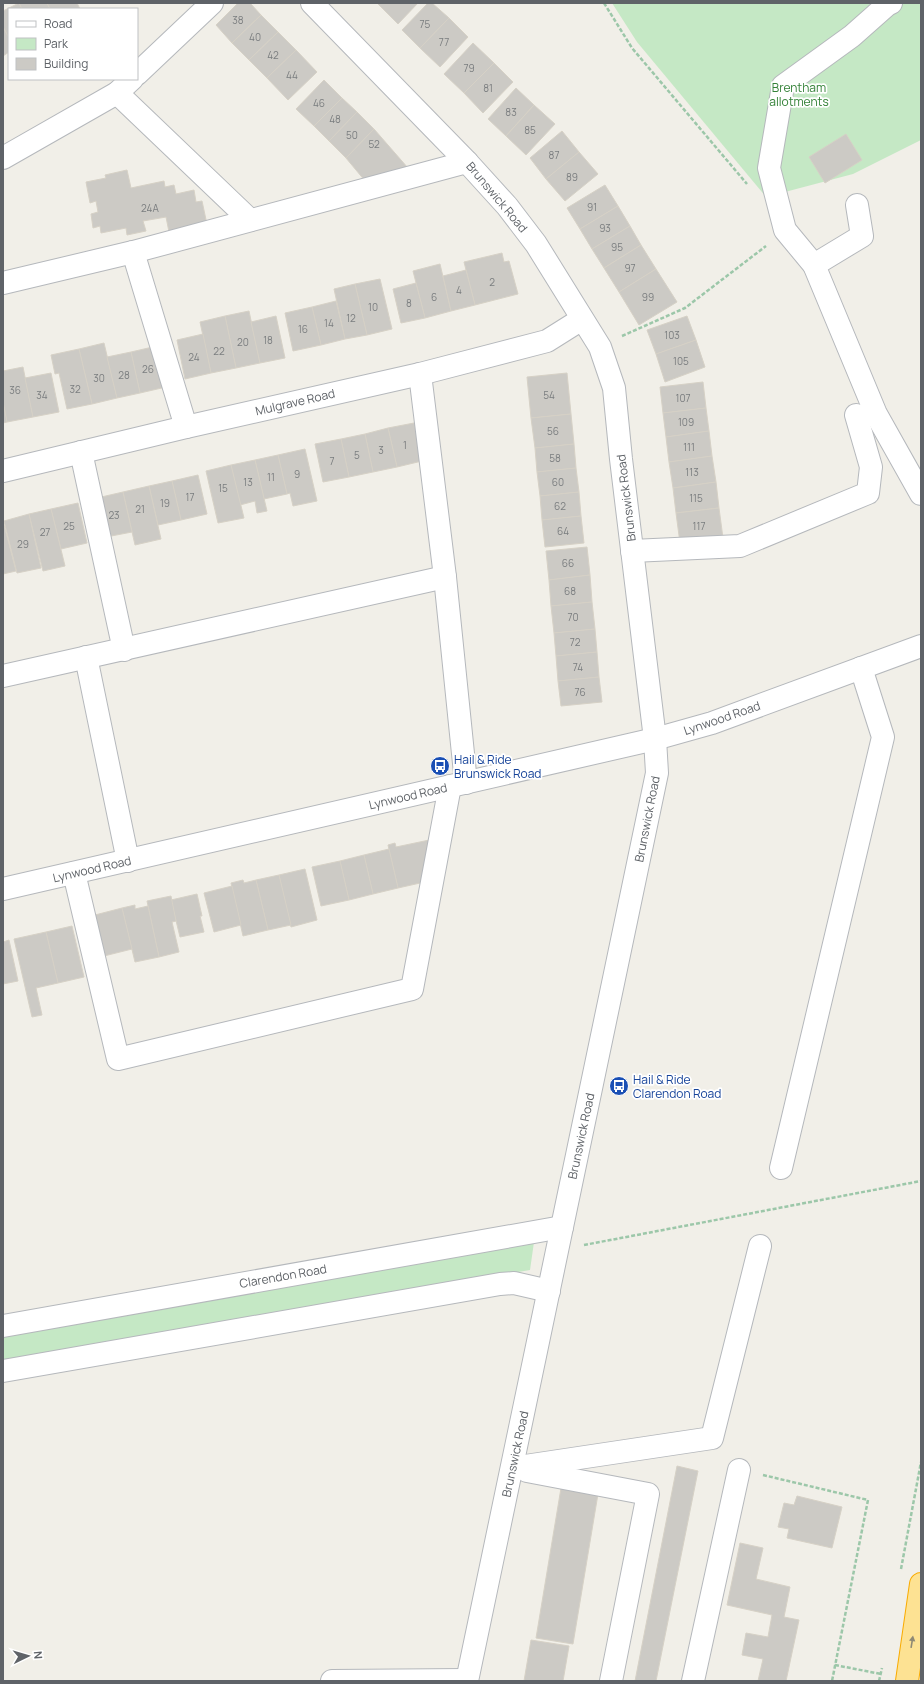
<svg xmlns="http://www.w3.org/2000/svg" width="924" height="1684" font-family="Manrope,sans-serif">
<rect width="100%" height="100%" fill="#f1efe8"/>
<!-- green -->
<g fill="#c5e8c5">
<path d="M612,3H921V140L853,174L766,197L637,42Z"/>
<path d="M534,1242L530,1270L3,1361V1337Z"/>
</g>
<!-- building -->
<g fill="#cccac5" stroke="#d6d1c6">
<path d="M19,3L22,9H9V38L3,27V11Z"/>
<path d="M19,3H47L50,9H22Z"/>
<path d="M47,3H77L80,9H50Z"/>
<path d="M238,3H250L261,15L232,43L216,25Z"/>
<path d="M377,3H418L398,24Z"/>
<path d="M428,3H432L449,18L420,48L402,30Z"/>
<path d="M261,15L278,32L249,60L232,43Z"/>
<path d="M449,18L468,37L440,67L420,48Z"/>
<path d="M3,27L9,38V52L3,56Z"/>
<path d="M278,32L296,50L267,78L249,60Z"/>
<path d="M473,43L494,63L464,93L444,74Z"/>
<path d="M296,50L317,72L288,100L267,78Z"/>
<path d="M494,63L513,82L483,113L464,93Z"/>
<path d="M324,80L342,98L314,126L296,109Z"/>
<path d="M516,88L534,105L506,136L488,119Z"/>
<path d="M342,98L357,112L329,141L314,126Z"/>
<path d="M534,105L555,124L526,155L506,136Z"/>
<path d="M357,112L374,129L346,158L329,141Z"/>
<path d="M374,129L408,168L366,182L346,158Z"/>
<path d="M562,131L579,152L546,179L530,158Z"/>
<path d="M846,134L862,160L825,183L809,157Z"/>
<path d="M579,152L598,174L565,201L546,179Z"/>
<path d="M127,170L131,188L164,181L165,187L174,185L176,194L194,190L196,202L202,201L208,229L170,237L166,217L143,221L146,231L127,235L126,228L101,233L100,226L93,228L91,214L98,212L96,201L90,203L86,182L106,178L105,175Z"/>
<path d="M605,185L618,206L580,229L567,208Z"/>
<path d="M618,206L630,226L592,249L580,229Z"/>
<path d="M630,226L641,245L604,268L592,249Z"/>
<path d="M641,245L656,269L619,292L604,268Z"/>
<path d="M502,253L504,262L509,261L518,294L475,305L464,262Z"/>
<path d="M440,264L451,311L425,318L413,271Z"/>
<path d="M656,269L677,302L639,325L619,292Z"/>
<path d="M466,270L475,305L451,311L443,276Z"/>
<path d="M380,279L392,329L367,335L355,284Z"/>
<path d="M416,283L425,318L401,323L393,289Z"/>
<path d="M355,284L367,335L345,339L334,289Z"/>
<path d="M336,301L345,339L321,345L312,307Z"/>
<path d="M312,307L321,345L293,351L285,313Z"/>
<path d="M249,311L260,363L236,368L225,316Z"/>
<path d="M225,316L236,368L211,373L200,322Z"/>
<path d="M276,316L285,358L260,363L251,322Z"/>
<path d="M687,316L696,340L656,354L647,330Z"/>
<path d="M203,334L211,373L185,379L177,340Z"/>
<path d="M696,340L705,367L665,382L656,354Z"/>
<path d="M104,343L117,398L92,404L79,349Z"/>
<path d="M157,346L166,387L140,393L131,352Z"/>
<path d="M79,349L92,404L67,409L59,373L55,374L51,355Z"/>
<path d="M131,352L140,393L117,398L107,357Z"/>
<path d="M23,367L33,417L7,422L3,402V371Z"/>
<path d="M51,373L59,412L33,417L25,378Z"/>
<path d="M567,373L571,414L531,418L527,377Z"/>
<path d="M703,382L706,408L663,413L660,387Z"/>
<path d="M3,402L7,422L3,423Z"/>
<path d="M706,408L709,431L666,437L663,413Z"/>
<path d="M571,414L574,444L535,448L531,418Z"/>
<path d="M414,423L422,461L397,467L388,428Z"/>
<path d="M388,428L397,467L373,472L365,434Z"/>
<path d="M709,431L712,456L669,462L666,437Z"/>
<path d="M365,434L373,472L349,477L341,439Z"/>
<path d="M341,439L349,477L323,482L315,444Z"/>
<path d="M574,444L576,468L537,472L535,448Z"/>
<path d="M305,449L317,501L293,506L290,493L287,494L278,455Z"/>
<path d="M278,455L287,494L264,499L255,460Z"/>
<path d="M712,456L716,482L673,488L669,462Z"/>
<path d="M255,460L267,511L257,513L255,501L240,505L231,465Z"/>
<path d="M231,465L244,518L218,523L206,471Z"/>
<path d="M576,468L579,492L540,496L537,472Z"/>
<path d="M198,475L207,514L181,520L172,481Z"/>
<path d="M172,481L181,520L158,525L149,486Z"/>
<path d="M716,482L719,508L676,513L673,488Z"/>
<path d="M149,486L161,539L135,545L123,492Z"/>
<path d="M123,492L132,532L106,537L97,498Z"/>
<path d="M579,492L581,516L542,520L540,496Z"/>
<path d="M78,503L87,543L61,549L51,509Z"/>
<path d="M719,508L723,538L680,543L676,513Z"/>
<path d="M51,509L65,566L43,571L29,514Z"/>
<path d="M29,514L41,568L17,573L4,521Z"/>
<path d="M581,516L584,543L545,547L542,520Z"/>
<path d="M3,521L16,571L3,574Z"/>
<path d="M587,547L590,575L549,580L546,551Z"/>
<path d="M590,575L592,602L551,606L549,580Z"/>
<path d="M592,602L595,629L554,633L551,606Z"/>
<path d="M595,629L597,652L556,656L554,633Z"/>
<path d="M597,652L599,677L558,681L556,656Z"/>
<path d="M599,677L602,702L561,706L558,681Z"/>
<path d="M434,839L429,881L398,888L388,845L395,843L396,847Z"/>
<path d="M389,849L398,888L373,894L364,855Z"/>
<path d="M364,855L373,894L349,900L340,861Z"/>
<path d="M340,861L349,900L321,906L312,867Z"/>
<path d="M305,869L317,920L291,927L279,875Z"/>
<path d="M279,875L291,925L268,930L256,880Z"/>
<path d="M243,880L244,883L256,880L268,930L243,936L231,883Z"/>
<path d="M232,886L241,925L214,932L204,893Z"/>
<path d="M197,894L202,916H200L204,932L180,937L171,900Z"/>
<path d="M171,896L176,921L172,922L179,952L159,957L147,901Z"/>
<path d="M135,905V909L148,906L159,957L135,962L122,908Z"/>
<path d="M122,908L132,949L104,956L95,915Z"/>
<path d="M72,926L84,977L58,983L46,932Z"/>
<path d="M46,932L58,983L36,988L42,1015L32,1017L14,939Z"/>
<path d="M9,940L18,981L3,984V942Z"/>
<path d="M677,1466L698,1471L656,1681H635Z"/>
<path d="M561,1488L598,1494L573,1644L536,1638Z"/>
<path d="M797,1496L842,1507L832,1548L787,1538L789,1529L778,1527L784,1503L794,1505Z"/>
<path d="M740,1543L763,1548L756,1579L790,1587L784,1617L799,1620L786,1681H758L763,1659L742,1655L746,1633L768,1637L772,1615L727,1605Z"/>
<path d="M531,1640L569,1646L563,1681H524Z"/>
</g>
<g fill="none" stroke-linecap="round" stroke-linejoin="round">
<!-- minor casing -->
<g stroke="#b5b8bc" stroke-width="24">
<g id="minor">
<path d="M312,3L467,162L507,206L536,244L600,347L614,388L621,459L655,739L657,773L467,1681"/>
<path d="M891,3L887,5L852,36L783,86L769,168L785,230L814,265L876,414L921,494"/>
<path d="M137,74L212,3"/>
<path d="M117,93L250,220"/>
<path d="M3,158L117,93L132,79"/>
<path d="M133,252L186,427"/>
<path d="M814,265L862,236L857,205"/>
<path d="M3,283L133,252L467,162"/>
<path d="M420,374L445,577L466,783"/>
<path d="M81,452L124,650"/>
<path d="M3,471L186,427L420,374L547,341L582,319"/>
<path d="M632,551L740,546L868,493L871,467L856,415"/>
<path d="M86,657L128,861"/>
<path d="M3,676L445,577"/>
<path d="M74,873L118,1059L412,989L450,786"/>
<path d="M3,889L655,739L712,723L921,646"/>
<path d="M781,1168L883,737L861,668"/>
<path d="M3,1326L562,1227"/>
<path d="M3,1371L500,1284L514,1283L549,1291"/>
<path d="M512,1468L712,1438L760,1246"/>
<path d="M527,1471L648,1494L611,1681"/>
<path d="M332,1681L467,1680"/>
<path d="M693,1681L739,1470"/>
</g>
</g>
<!-- highway casing -->
<g stroke="#f9ab00" stroke-width="24">
<path id="highway" d="M907,1681L921,1584"/>
</g>
<!-- path -->
<g stroke="#9cc7a9" stroke-width="2.5" stroke-dasharray="4 2" stroke-linecap="butt">
<path d="M604,3L632,48L747,184"/>
<path d="M622,336L685,308L766,246"/>
<path d="M584,1245L921,1181"/>
<path d="M763,1475L868,1500L832,1681"/>
<path d="M901,1569L921,1462"/>
<path d="M835,1665L881,1674"/>
<path d="M879,1681L882,1668"/>
</g>
<!-- minor -->
<use href="#minor" stroke="#fff" stroke-width="22"/>
<!-- highway -->
<use href="#highway" stroke="#fde293" stroke-width="22"/>
</g>
<!-- one-way arrows -->
<defs><path id="oneway-solid" d="M-6-.8H1V-3.2L6.5 0L1 3.2V.8H-6Z"/></defs>
<use fill="#8e8975" href="#oneway-solid" transform="translate(912 1642) rotate(-81)"/>
<!-- icons -->
<defs>
<g id="bus-disc" transform="scale(1)"><circle r="9.5" fill="#1a4fb4" stroke="#fff"/><path d="M-5-6H5V4H4V6H2V4H-2V6H-4V4H-5ZM-3.5-4V0h7V-4ZM-3.5 1.2v1.5H-2V1.2ZM2 1.2v1.5H3.5V1.2Z" fill="#fff"/></g>
</defs>
<g fill-rule="evenodd">
<use href="#bus-disc" x="440" y="766"/>
<use href="#bus-disc" x="619" y="1086"/>
</g>
<g text-anchor="middle" dominant-baseline="central" stroke-width="3.5" stroke-linejoin="round" paint-order="stroke">
<!-- number labels -->
<g font-size="10" fill="#7a7d7f">
<text x="238" y="20">38</text>
<text x="425" y="24">75</text>
<text x="255" y="37">40</text>
<text x="444" y="42">77</text>
<text x="273" y="55">42</text>
<text x="469" y="68">79</text>
<text x="292" y="75">44</text>
<text x="488" y="88">81</text>
<text x="319" y="103">46</text>
<text x="511" y="112">83</text>
<text x="335" y="119">48</text>
<text x="530" y="130">85</text>
<text x="352" y="135">50</text>
<text x="374" y="144">52</text>
<text x="554" y="155">87</text>
<text x="572" y="177">89</text>
<text x="592" y="207">91</text>
<text x="150" y="208">24A</text>
<text x="605" y="228">93</text>
<text x="617" y="247">95</text>
<text x="630" y="268">97</text>
<text x="492" y="282">2</text>
<text x="459" y="290">4</text>
<text x="434" y="297">6</text>
<text x="648" y="297">99</text>
<text x="409" y="303">8</text>
<text x="373" y="307">10</text>
<text x="351" y="318">12</text>
<text x="329" y="323">14</text>
<text x="303" y="329">16</text>
<text x="672" y="335">103</text>
<text x="268" y="340">18</text>
<text x="243" y="342">20</text>
<text x="219" y="351">22</text>
<text x="194" y="357">24</text>
<text x="681" y="361">105</text>
<text x="148" y="369">26</text>
<text x="124" y="375">28</text>
<text x="99" y="378">30</text>
<text x="75" y="389">32</text>
<text x="15" y="390">36</text>
<text x="42" y="395">34</text>
<text x="549" y="395">54</text>
<text x="683" y="398">107</text>
<text x="686" y="422">109</text>
<text x="553" y="431">56</text>
<text x="405" y="445">1</text>
<text x="689" y="447">111</text>
<text x="381" y="450">3</text>
<text x="357" y="455">5</text>
<text x="555" y="458">58</text>
<text x="332" y="461">7</text>
<text x="692" y="472">113</text>
<text x="297" y="474">9</text>
<text x="271" y="477">11</text>
<text x="248" y="482">13</text>
<text x="558" y="482">60</text>
<text x="223" y="488">15</text>
<text x="190" y="497">17</text>
<text x="696" y="498">115</text>
<text x="165" y="503">19</text>
<text x="560" y="506">62</text>
<text x="140" y="509">21</text>
<text x="114" y="515">23</text>
<text x="69" y="526">25</text>
<text x="699" y="526">117</text>
<text x="563" y="531">64</text>
<text x="45" y="532">27</text>
<text x="23" y="544">29</text>
<text x="568" y="563">66</text>
<text x="570" y="591">68</text>
<text x="573" y="617">70</text>
<text x="575" y="642">72</text>
<text x="578" y="667">74</text>
<text x="580" y="692">76</text>
</g>
<!-- park labels -->
<g font-size="12" fill="#348238" stroke="#fff">
<text x="799" y="87">Brentham<tspan x="799" dy="14">allotments</tspan></text>
</g>
<!-- street labels -->
<g font-size="12" fill="#5f6368" stroke="#fff">
<text transform="translate(497 197) rotate(50)">Brunswick Road</text>
<text transform="translate(295 402) rotate(-13)">Mulgrave Road</text>
<text transform="translate(626 498) rotate(-97)">Brunswick Road</text>
<text transform="translate(722 718) rotate(-19)">Lynwood Road</text>
<text transform="translate(408 796) rotate(-13)">Lynwood Road</text>
<text transform="translate(647 819) rotate(-79)">Brunswick Road</text>
<text transform="translate(92 869) rotate(-13)">Lynwood Road</text>
<text transform="translate(581 1136) rotate(-78)">Brunswick Road</text>
<text transform="translate(283 1276) rotate(-10)">Clarendon Road</text>
<text transform="translate(515 1454) rotate(-78)">Brunswick Road</text>
</g>
<!-- transit labels -->
<g font-size="12" fill="#164399" stroke="#fff" text-anchor="start">
<text x="454" y="759">Hail &amp; Ride<tspan x="454" dy="14">Brunswick Road</tspan></text>
<text x="633" y="1079">Hail &amp; Ride<tspan x="633" dy="14">Clarendon Road</tspan></text>
</g>
</g>
<!-- border -->
<rect width="924" height="1684" fill="none" stroke="#5f6368" stroke-width="8"/>
<!-- legend -->
<rect x="8" y="8" width="130" height="72" fill="#ffffff" stroke="#bfc1c3"/>
<rect x="16" y="21" width="20" height="6" fill="#ffffff" stroke="#bfc1c3"/>
<text x="44" y="28" font-size="12" fill="#5f6368">Road</text>
<rect x="16" y="38" width="20" height="12" fill="#c5e8c5" stroke="#bfc1c3"/>
<text x="44" y="48" font-size="12" fill="#5f6368">Park</text>
<rect x="16" y="58" width="20" height="12" fill="#cccac5" stroke="#bfc1c3"/>
<text x="44" y="68" font-size="12" fill="#5f6368">Building</text>
<!-- north arrow -->
<g transform="translate(28 1656) rotate(85)" stroke="#ffffff" stroke-width="3" paint-order="stroke">
<path d="M0-3L7 15L0 10L-7 15Z" fill="#5f6368"/>
<text y="-6" font-size="11" font-weight="bold" text-anchor="middle" fill="#5f6368">N</text>
</g>
</svg>
